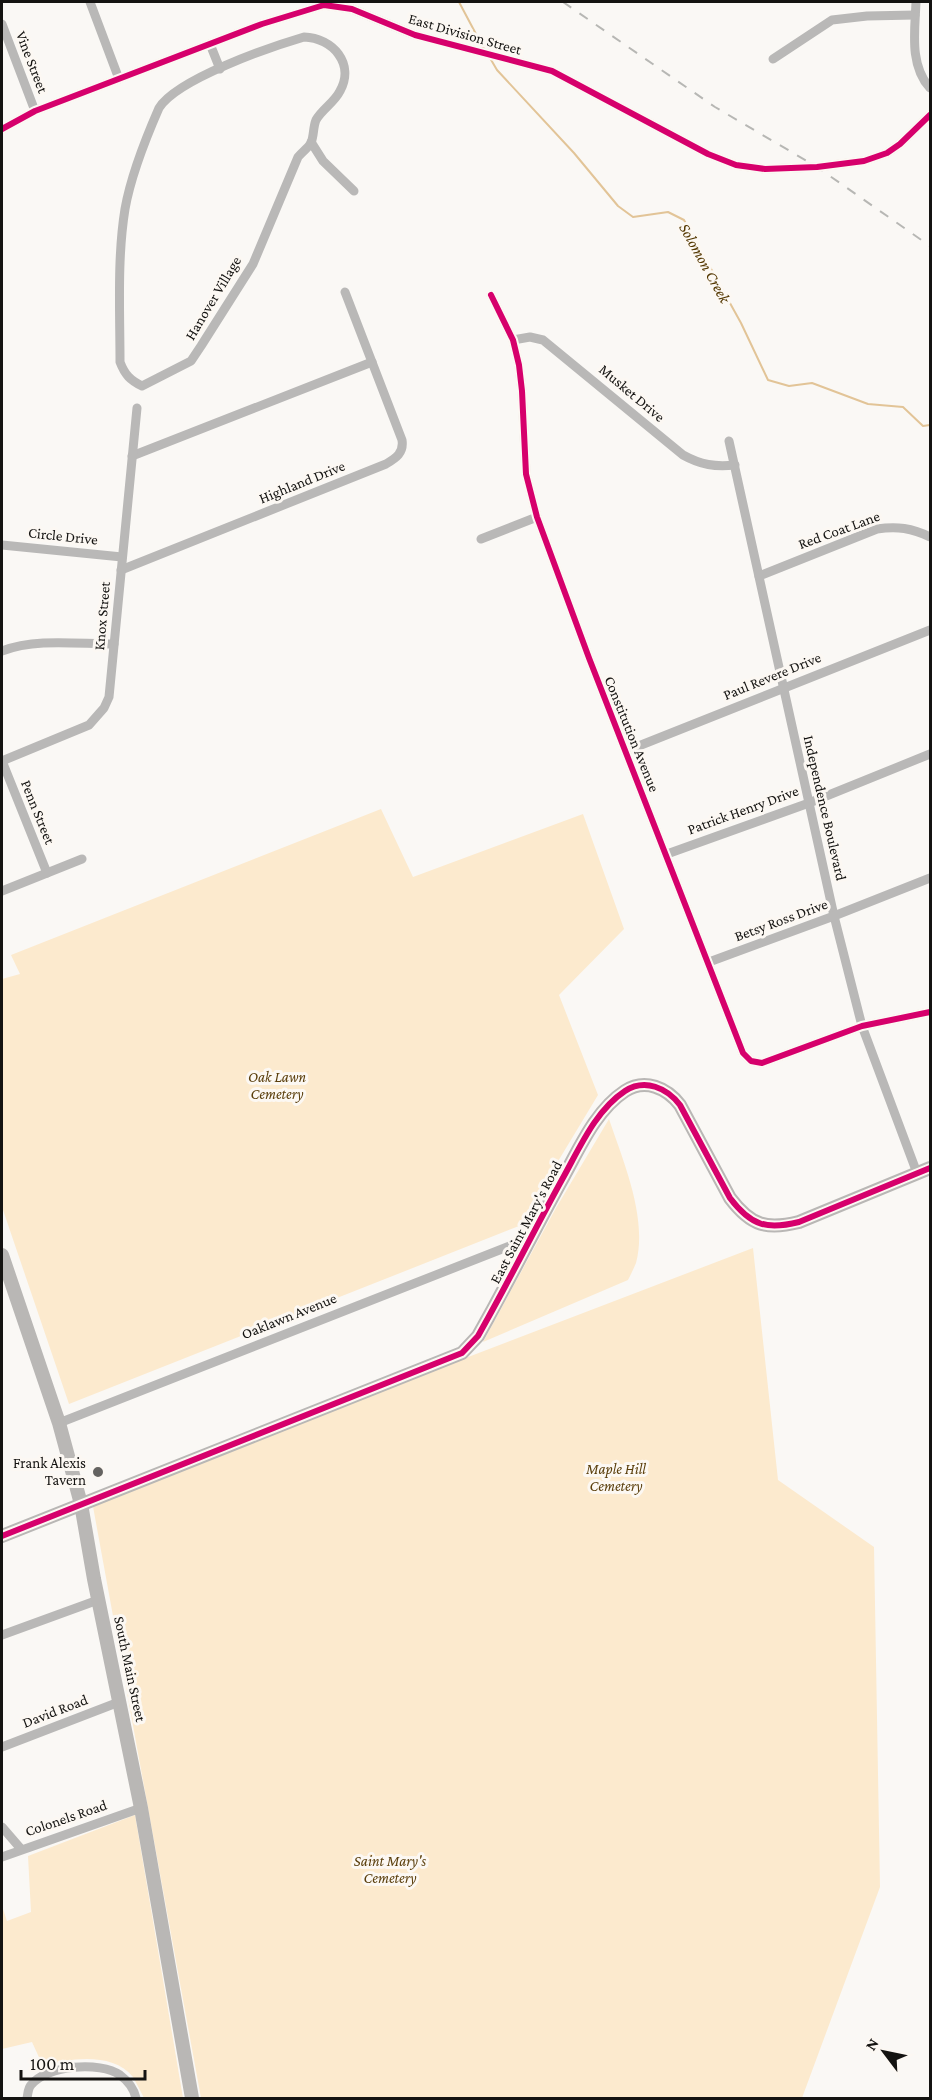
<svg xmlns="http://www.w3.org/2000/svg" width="932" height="2100" font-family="'Crimson Pro',serif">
<rect width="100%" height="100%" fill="#faf8f5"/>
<!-- green -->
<g fill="#fceace">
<path d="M381,809L413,877L583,814L624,929L559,995L598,1095L519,1226L69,1404L2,1207V979L20,974L11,955Z"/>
<path d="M609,1119C623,1161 648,1218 636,1263C634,1268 631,1274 628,1280L483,1342L556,1208Z"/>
<path d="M753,1248L778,1480L874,1547L880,1887L802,2098H201L92,1501Z"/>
<path d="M135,1815L183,2098H144C141,2092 137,2084 133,2077C113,2052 70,2058 43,2066L32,2042L2,2049V1906L7,1921L31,1912L28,1856Z"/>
</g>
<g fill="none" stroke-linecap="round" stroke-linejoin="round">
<!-- stream -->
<g stroke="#e2c497" stroke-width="2">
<path d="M459,2L485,51"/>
<path d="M490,58L497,70L574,153L618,206L633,217L668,212L684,220L741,323L768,380L789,386L812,383L868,404L903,407L923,426L930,425"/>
</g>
<!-- street -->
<g stroke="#b9b8b7" stroke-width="9">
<path d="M90,2L119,79"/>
<path d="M916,2C915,30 909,65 930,88"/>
<path d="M2,24L35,111"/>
<path d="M304,37C333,38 355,64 340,91C334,103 322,109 316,120C313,127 314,136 311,143C308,148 302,152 298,157L253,264L201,346L191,361L142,386C130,380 125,375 120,362C120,312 117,258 125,209C131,175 145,140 159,108C177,79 270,47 304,37Z"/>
<path d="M210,44L220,69"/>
<path d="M773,59L832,20L867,16L915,15"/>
<path d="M2,129L35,111L262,24L324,5L352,9L415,35L552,71L708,154L736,165L765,169L817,167L864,161L887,153L900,144L930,115"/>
<path d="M311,142L323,161L354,191"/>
<path d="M491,295L513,340L519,365L522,391L526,474L537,517L589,658L743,1053L751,1061L762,1063L862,1026L930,1012"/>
<path d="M513,340L530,337L543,340L683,455C701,465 715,467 735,465"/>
<path d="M729,441L834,916L862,1026L917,1173"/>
<path d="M132,456L372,362"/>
<path d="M481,539L537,517"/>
<path d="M2,545L122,557"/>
<path d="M121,570L386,464C396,458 404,453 402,440L345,292"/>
<path d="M759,576L877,529C897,526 912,528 930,537"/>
<path d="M2,651C36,638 77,644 114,644"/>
<path d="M626,751L930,630"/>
<path d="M2,761L89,725L104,708L109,697L137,408"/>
<path d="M2,761L47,873"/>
<path d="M667,854L809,803L930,754"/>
<path d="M2,891L82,859"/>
<path d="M709,962L834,916L930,878"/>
<path d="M59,1423L530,1238"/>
<path d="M2,1635L98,1600"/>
<path d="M2,1747L119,1702"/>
<path d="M2,1827L21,1849"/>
<path d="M2,1857L141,1808"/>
<path d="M27,2098C28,2094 28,2088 31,2085C47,2065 100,2061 120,2075C128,2081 134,2089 136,2098"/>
</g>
<!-- secondary -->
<g stroke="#b9b7b5" stroke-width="14">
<path d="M2,1255L59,1423L81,1504L94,1579L141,1808L192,2098"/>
<path d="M2,1536L462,1353L478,1336L488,1318C514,1271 538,1223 564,1176C580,1147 596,1110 625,1091C645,1078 667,1088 680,1105L730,1198C751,1226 767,1230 799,1222L930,1168"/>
</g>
<!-- rail -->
<path stroke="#b7b7b4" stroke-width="2" stroke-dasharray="10 10" stroke-linecap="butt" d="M563,2L715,107L817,167L930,246"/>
<!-- cycleway casing -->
<g stroke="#fcf8f3" stroke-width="10">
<g id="cycleway">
<path d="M2,129L35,111L262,24L324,5L352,9L415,35L552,71L708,154L736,165L765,169L817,167L864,161L887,153L900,144L930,115"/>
<path d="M491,295L513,340L519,365L522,391L526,474L537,517L589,658L743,1053L751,1061L762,1063L862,1026L930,1012"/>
<path d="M2,1536L462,1353L478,1336L488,1318C514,1271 538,1223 564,1176C580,1147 596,1110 625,1091C645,1078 667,1088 680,1105L730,1198C751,1226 767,1230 799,1222L930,1168"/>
</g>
</g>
<!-- cycleway -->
<use href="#cycleway" stroke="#d6006c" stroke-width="6"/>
</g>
<!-- markers -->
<circle fill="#646361" stroke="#fcf8f3" stroke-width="2" cx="98" cy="1472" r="6"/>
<g text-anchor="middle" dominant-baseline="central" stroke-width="6" stroke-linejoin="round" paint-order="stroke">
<!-- street labels -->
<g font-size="15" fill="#141311" stroke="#fcf8f3">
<text transform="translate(465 34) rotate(16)">East Division Street</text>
<text transform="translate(32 62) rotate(69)">Vine Street</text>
<text transform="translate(213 298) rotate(-59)">Hanover Village</text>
<text transform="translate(632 393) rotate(40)">Musket Drive</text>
<text transform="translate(302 482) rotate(-22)">Highland Drive</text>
<text transform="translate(839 530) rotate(-20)">Red Coat Lane</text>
<text transform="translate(63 536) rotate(6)">Circle Drive</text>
<text transform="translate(102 616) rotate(-85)">Knox Street</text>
<text transform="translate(772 676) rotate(-22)">Paul Revere Drive</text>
<text transform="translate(632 734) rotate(68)">Constitution Avenue</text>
<text transform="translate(825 808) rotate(77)">Independence Boulevard</text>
<text transform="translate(743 810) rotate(-20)">Patrick Henry Drive</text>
<text transform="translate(38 812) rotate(68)">Penn Street</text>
<text transform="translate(781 920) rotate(-20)">Betsy Ross Drive</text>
<text transform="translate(526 1222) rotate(-62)">East Saint Mary's Road</text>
<text transform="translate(289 1316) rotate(-22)">Oaklawn Avenue</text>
<text transform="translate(130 1669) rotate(78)">South Main Street</text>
<text transform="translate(55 1711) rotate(-21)">David Road</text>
<text transform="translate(66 1818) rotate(-19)">Colonels Road</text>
</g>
<!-- park labels -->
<g font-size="15" font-style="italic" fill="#5a3e0b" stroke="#fcf8f3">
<text x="277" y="1077">Oak Lawn<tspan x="277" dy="17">Cemetery</tspan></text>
<text x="616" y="1469">Maple Hill<tspan x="616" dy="17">Cemetery</tspan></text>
<text x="390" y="1861">Saint Mary's<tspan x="390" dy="17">Cemetery</tspan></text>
</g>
<!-- poi labels -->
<g font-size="15" fill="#141311" stroke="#fcf8f3" text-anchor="end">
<text x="86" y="1463">Frank Alexis<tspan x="86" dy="17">Tavern</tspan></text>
</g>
<!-- water labels -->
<g font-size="16" font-style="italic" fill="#533701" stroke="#fcf8f3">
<text transform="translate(705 263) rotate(61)">Solomon Creek</text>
</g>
</g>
<!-- border -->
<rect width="932" height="2100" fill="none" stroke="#141311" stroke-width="6"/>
<!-- north arrow -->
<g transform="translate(884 2052) rotate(302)" stroke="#fcf8f3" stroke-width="4.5" paint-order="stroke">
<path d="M0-4.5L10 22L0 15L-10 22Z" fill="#141311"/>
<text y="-9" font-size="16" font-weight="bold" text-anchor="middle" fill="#141311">N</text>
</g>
<!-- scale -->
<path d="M21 2070v9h124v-9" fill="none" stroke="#141311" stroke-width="3"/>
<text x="30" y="2070" font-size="18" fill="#141311" stroke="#fcf8f3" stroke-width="4.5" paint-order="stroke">100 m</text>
</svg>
